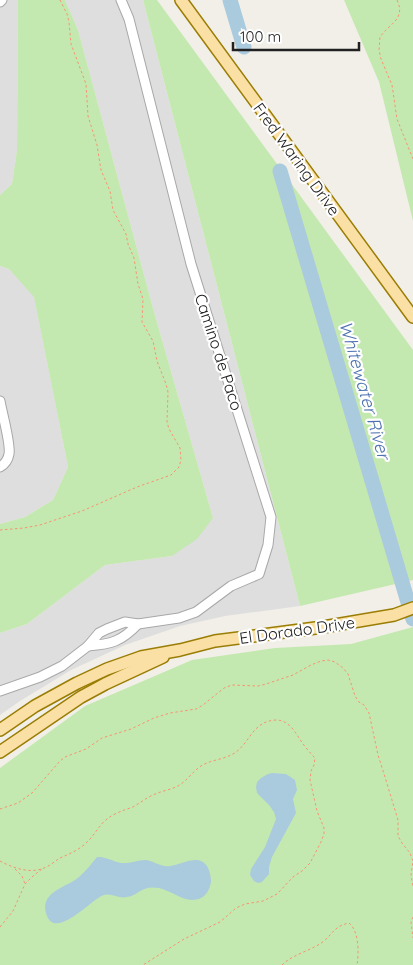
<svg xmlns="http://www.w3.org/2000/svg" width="413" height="965" font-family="Quicksand,sans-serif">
<rect width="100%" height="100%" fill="#f1efe8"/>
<!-- residential -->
<g fill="#dfdede">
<path d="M0,0H18L17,150L12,184L0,195Z"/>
<path d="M65,0H143L300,606L225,616L180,626L125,645L71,670L20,701L0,715V633L27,624L105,565L172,556L213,518L154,312L78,30Z"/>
<path d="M0,266L9,269L34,296L68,467L53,500L25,517L0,524Z"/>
</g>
<!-- grass -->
<g fill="#c4e9b0">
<path d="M18,0H65L78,30L154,312L213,518L197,539L172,556L105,565L27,624L0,633V524L25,517L53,500L68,467L34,297L9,269L0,266V195L12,184L17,150Z"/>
<path d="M143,0H157L413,350V580L300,606Z"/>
<path d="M344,0H413V221L379,82Z"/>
<path d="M413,627V965H0V768L85,706L192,660L275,648L351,644Z"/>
</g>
<!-- water -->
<g fill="#aacadd">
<path d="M272,773L286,774L295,780L297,790L293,799L296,813L272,857L269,867V874L262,882L258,883L254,881L250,875L251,869L265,847L276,819L274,812L269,805L257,793L256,787L257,782L261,778L268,774Z"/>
<path d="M97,857C107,856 116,864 126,863C132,863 138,860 145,860C153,860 161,868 170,866C182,865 200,852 208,868C210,872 211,878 211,882C210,888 207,895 201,898C186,905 173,891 159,888C141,885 140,895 127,897C119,899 112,893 104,895C92,898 54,943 46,913C40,891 68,887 79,877C86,871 91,864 97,857Z"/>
</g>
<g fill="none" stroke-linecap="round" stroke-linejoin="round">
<!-- river -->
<g stroke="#aacadd" stroke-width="15">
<path d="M230,0L244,47"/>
<path d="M280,171L413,619"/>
</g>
<!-- minor casing -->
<g stroke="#a8a8a8" stroke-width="11">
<g id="minor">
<path d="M0,2L2,0"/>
<path d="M0,401C2,413 11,444 9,454C8,460 5,464 0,467"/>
<path d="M88,646C111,644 121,642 138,624"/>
<path d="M0,691L40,677L62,666L88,646L99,633L107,629L125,622L138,624L179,618L196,612L231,586L259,574L268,545L271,517L191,264L129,19L121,0"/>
</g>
</g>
<!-- major casing -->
<g stroke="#9a7d04" stroke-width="14">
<g id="major">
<path d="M181,0L413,317"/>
<path d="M0,730L35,706L77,683L107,669L141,657L180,650L215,641L323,627L394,615L413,608"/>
<path d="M0,752L81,697L105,684L163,657"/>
</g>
</g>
<!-- path -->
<g stroke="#f79373" stroke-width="1" stroke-dasharray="2.5 2.5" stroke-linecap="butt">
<path d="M397,0C406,19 390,23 380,37L379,50L381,59L392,85L397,119L413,159"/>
<path d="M0,530L24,528L40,525L82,511L137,487L171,475L179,467L181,460L180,448L169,429L167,422L168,392L166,384L157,361L153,341L142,322L143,299L138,284L134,258L128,244L126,234L113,210L110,191L101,170L97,145L88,116L86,84L71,44L69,22L67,14L60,0"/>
<path d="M0,809L18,803L32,793L60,761L65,757L86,749L102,738L131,729L154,718L170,713L196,709L203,705L224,688L232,685L258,686L266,684L293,675L311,665L321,661L328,660L335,662L343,668L348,674L355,696L359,702L364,705L369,713L378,755L385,777L398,820V836L402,843L410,853L413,861L411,875L413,887"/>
<path d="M0,861C13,868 30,874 44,868C50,866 55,861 60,858C69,854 79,850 86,843C98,832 99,822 115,814C121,811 127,809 133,807C140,803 146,798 153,795C161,791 170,790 178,786C187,781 192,772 201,766C212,759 225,760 236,752C250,742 253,721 276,720C290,720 296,734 303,744C307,749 311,754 315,758L314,765L311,771L310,780L317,811L324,828V834L321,842L310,863L302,871L293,877L277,894L263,901L245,904L236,908L220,922L184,939L143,965"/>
<path d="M15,869L22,876L25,884"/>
<path d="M413,917L411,922L413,938"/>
<path d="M0,927L13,911L25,884L33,876L42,869"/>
<path d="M282,965C293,954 311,951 324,941C334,932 335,926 349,923C359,931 359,953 357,965"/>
</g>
<!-- minor -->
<use href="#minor" stroke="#fff" stroke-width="9"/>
<!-- major -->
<use href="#major" stroke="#fae0a4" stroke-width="11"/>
</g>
<g text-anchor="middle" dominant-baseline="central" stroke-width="4.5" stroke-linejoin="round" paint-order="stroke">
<!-- street labels -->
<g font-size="16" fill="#212121" stroke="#fff">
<text transform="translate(297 159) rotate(54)">Fred Waring Drive</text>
<text transform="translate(219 352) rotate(72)">Camino de Paco</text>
<text transform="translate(297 630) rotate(-8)">El Dorado Drive</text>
</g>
<!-- water labels -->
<g font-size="18" font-style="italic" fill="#4e72b0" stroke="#fff">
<text transform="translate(365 390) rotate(74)">Whitewater River</text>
</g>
</g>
<!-- scale -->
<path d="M233 42v8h126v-8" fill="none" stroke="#212121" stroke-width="2.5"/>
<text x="240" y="42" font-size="15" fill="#212121" stroke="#ffffff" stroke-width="4" paint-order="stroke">100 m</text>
</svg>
